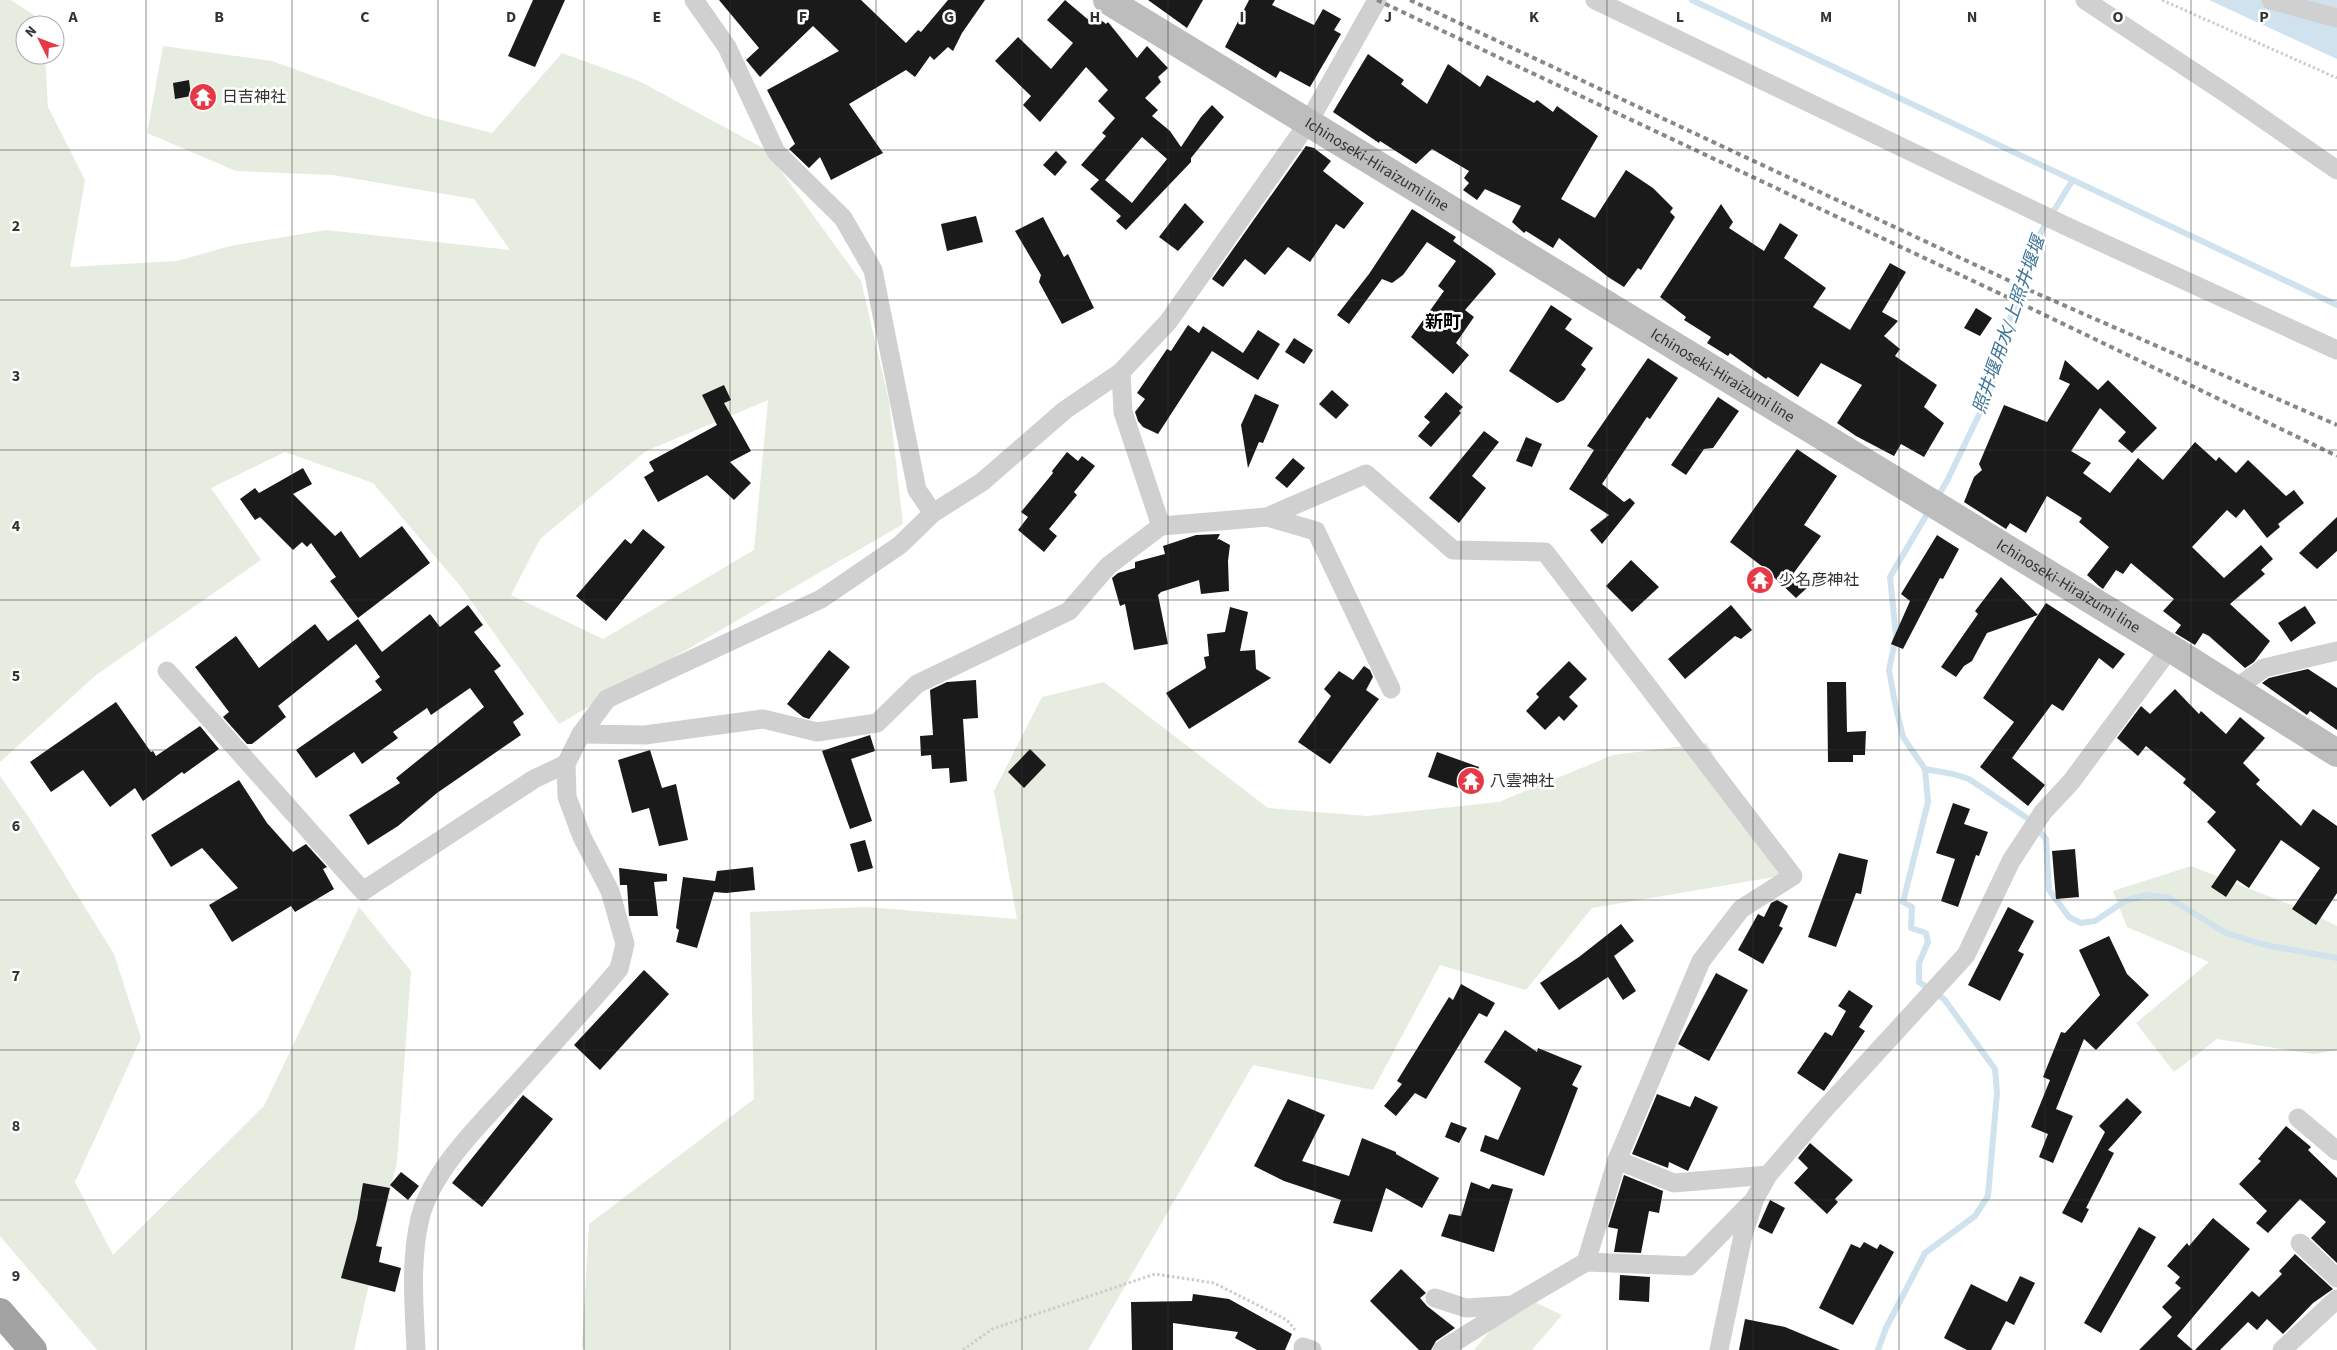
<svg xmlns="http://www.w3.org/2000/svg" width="2337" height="1350" font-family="'Source Sans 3','Noto Sans JP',sans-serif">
<rect width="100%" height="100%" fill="#fff"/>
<!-- green -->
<g fill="#e6ecdf" fill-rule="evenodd">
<path d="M0,0H11L43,21V25H25V55H45L48,107L85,180L70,267L177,261L230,246L326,230L510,250L474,199L333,175L236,171L147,133L163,46L272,61L426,116L492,133L562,53L639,81L765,149L861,281L889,401L903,524L559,724L461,587L373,483L285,452L211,488L261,560L96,675L0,762ZM768,400L754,550L603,639L511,595L540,539L646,451Z"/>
<path d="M1104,682L1268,808L1367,816L1499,802L1613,755L1707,743L1780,876L1592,908L1526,990L1440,965L1373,1090L1253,1065L1088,1350H584L582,1346L589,1224L754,1099L750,912L866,907L1017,919L994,791L1042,697Z"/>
<path d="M0,776L30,819L114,954L141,1038L75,1182L113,1255L264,1106L359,907L411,971L397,1162L354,1350H97L0,1236Z"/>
<path d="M2191,866L2314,914L2337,926V1050L2314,1054L2217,1039L2174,1072L2136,1023L2209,962L2127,927L2113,891Z"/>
<path d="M1520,1295L1562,1315L1532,1350H1474Z"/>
</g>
<!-- water -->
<path fill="#cfe2ee" d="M2209,0H2337V59Z"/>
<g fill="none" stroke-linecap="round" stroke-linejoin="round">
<!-- stream -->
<g stroke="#cfe2ee" stroke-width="6">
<path d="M1692,0L2337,305"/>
<path d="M1937,498L1947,481L1989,394L2010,319L2041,232L2072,181"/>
<path d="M1930,509L1890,577L1896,636L1889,670L1895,703L1903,737L1925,769L1953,774L1969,779L2030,820L2046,839L2049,890L2069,917L2081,923L2095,921L2125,901L2146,895L2169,898L2226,933L2265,945L2337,958"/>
<path d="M1878,1350L1886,1328L1925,1253L1975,1216L1988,1196L1997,1093L1995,1069L1944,999L1919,982V963L1928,942L1926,933L1911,928L1912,907L1903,902L1928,802L1925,769"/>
</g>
</g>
<!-- building -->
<g fill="#1a1a1a" fill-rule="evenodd">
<path d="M533,0H565L535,67L508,56Z"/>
<path d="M719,0H861L906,43L918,30L921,32L948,0H985L962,33L953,51L948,47L934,60L930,56L915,77L906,70L849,104L883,153L831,180L820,157L809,168L789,149L795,144L767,90L839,51L813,26L760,77L746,60L759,48Z"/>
<path d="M1065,0L1091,22L1096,16L1106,24L1108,22L1137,58L1147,46L1168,68L1158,77L1161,82L1145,98L1158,110L1152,116L1170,131L1181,147L1201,117L1212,105L1224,117L1191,158V162L1126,230L1116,221L1121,216L1090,189L1099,180L1081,165L1106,136L1102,133L1115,118L1098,101L1108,90L1086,67L1040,122L1023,105L1031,96L995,61L1018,37L1051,69L1073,43L1047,20ZM1142,137L1167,159L1132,203L1105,180Z"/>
<path d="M1148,0H1203L1187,28Z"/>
<path d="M1249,0H1275L1272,5L1314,25L1323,9L1341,19L1334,30L1341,34L1310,87L1280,71L1276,78L1225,47Z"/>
<path d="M1368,54L1404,80L1401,84L1427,104L1448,64L1480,87L1487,75L1534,103L1537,100L1553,112L1557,106L1598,136L1561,199L1595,218L1626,170L1653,188L1673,208L1670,212L1675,217L1641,270L1638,268L1624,287L1608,277L1559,238L1553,248L1526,231L1524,233L1512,222L1521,206L1485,189L1477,200L1463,190L1469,183L1464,178L1469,171L1432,149L1416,164L1380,141L1379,143L1333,112Z"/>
<path d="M189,80L191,96L175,99L173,83Z"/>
<path d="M1306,146L1314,148L1331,161L1323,171L1364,203L1344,229L1336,224L1310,262L1288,247L1265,275L1245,259L1223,287L1212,279Z"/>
<path d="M1056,151L1067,162L1055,176L1043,165Z"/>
<path d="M1185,203L1204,222L1178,251L1159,237Z"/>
<path d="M1721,204L1733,222L1729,228L1764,251L1780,223L1798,235L1784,258L1826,288L1813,307L1850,330L1890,263L1906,272L1882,312L1898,321L1884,336L1900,349L1895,356L1937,385L1924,407L1944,423L1924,457L1901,444L1894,456L1856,436L1837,423L1862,385L1821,363L1798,397L1768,377L1766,379L1730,353L1728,356L1707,343L1711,337L1684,320L1686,317L1660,297Z"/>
<path d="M1412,209L1456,237L1453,241L1492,269L1496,274L1465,310L1474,317L1456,343L1469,355L1453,374L1411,337L1444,291L1438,286L1456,261L1427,242L1403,275L1392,283L1382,279L1349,324L1337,315L1369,274Z"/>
<path d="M976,216L983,242L947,251L941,224Z"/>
<path d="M1043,217L1064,257L1068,254L1094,308L1062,324L1039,282L1041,275L1015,231Z"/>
<path d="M1551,305L1572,319L1565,329L1593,348L1581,365L1586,369L1564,400L1557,403L1509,371Z"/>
<path d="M1976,308L1992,318L1980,336L1964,328Z"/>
<path d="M1188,325L1199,333L1203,326L1243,353L1258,330L1280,344L1258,380L1212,351L1158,434L1143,427L1138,421L1135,412L1145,399L1137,393L1167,349L1171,351Z"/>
<path d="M1294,338L1313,350L1304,364L1285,352Z"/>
<path d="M1648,358L1678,378L1650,419L1647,417L1602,484L1624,502L1630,498L1635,503L1602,544L1590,530L1609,515L1569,489L1594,450L1587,446Z"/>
<path d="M2065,360L2098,390L2108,380L2157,428L2132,453L2118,441L2126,432L2100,408L2071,451L2091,463L2083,473L2110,493L2138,458L2163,480L2195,442L2216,461L2219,457L2236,473L2248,460L2286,496L2294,490L2304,503L2278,524L2280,527L2267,538L2244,509L2236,518L2227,510L2192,547L2224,578L2261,545L2273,559L2261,570L2265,574L2230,604L2270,641L2254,662L2245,668L2209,636L2203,633L2195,645L2175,633L2181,625L2163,611L2174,599L2131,563L2123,574L2116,570L2103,589L2099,586L2087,575L2109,547L2079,522L2082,518L2047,496L2026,533L2010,523L2006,529L1964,502L1974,477L1982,470L1979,464L2004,405L2047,422L2070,384L2059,379Z"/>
<path d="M724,385L731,400L724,403L751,451L730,462L751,483L734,500L707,475L658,502L644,477L654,471L649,462L717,425L702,395Z"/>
<path d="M1332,390L1349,405L1336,419L1319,404Z"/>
<path d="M1446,392L1463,407L1459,411L1461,413L1431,447L1418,436L1430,422L1424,417Z"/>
<path d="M1255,394L1279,405L1263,443L1259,442L1248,468L1241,425Z"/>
<path d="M1718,397L1739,411L1713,448L1704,449L1686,475L1671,465Z"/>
<path d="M1484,431L1499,442L1472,476L1486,488L1459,523L1429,498Z"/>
<path d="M1526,437L1542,444L1532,467L1516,461Z"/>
<path d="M1797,449L1837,476L1804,525L1821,536L1793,574L1808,587L1796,598L1763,567L1730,542Z"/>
<path d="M1067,452L1078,461L1082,456L1095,466L1074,492L1077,495L1049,529L1057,536L1044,552L1018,530L1028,517L1021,512L1053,473L1052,471Z"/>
<path d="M1293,458L1305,468L1287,488L1275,478Z"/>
<path d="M303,468L312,484L293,494L335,536L341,531L360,558L402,526L430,563L358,618L330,581L336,577L311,543L307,547L302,542L293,550L260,517L255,520L240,499L255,488L259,493Z"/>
<path d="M2337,517V551L2317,569L2299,553Z"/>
<path d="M643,529L665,547L606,621L576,596L625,539L631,544Z"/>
<path d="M1220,534L1217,540L1219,539L1230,545L1228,561L1229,591L1201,594L1199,580L1161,592L1158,595L1168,644L1134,650L1125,604L1120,606L1112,578L1118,573L1135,568V562L1165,554L1163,546L1196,535Z"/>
<path d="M1937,535L1959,549L1943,579L1940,578L1903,649L1891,644L1910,601L1901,594Z"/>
<path d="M1631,560L1659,587L1632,612L1606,586Z"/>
<path d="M2001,577L2038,615L1987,633L1972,661L1964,666L1956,677L1941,667L1978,614L1975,611Z"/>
<path d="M2046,603L2125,654L2113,669L2099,658L2063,711L2052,704L2012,758L2045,785L2028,806L1980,767L2014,722L1983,698Z"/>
<path d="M468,605L483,625L474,632L501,666L494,671L524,714L513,722L521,735L437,793L398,826L368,845L349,815L400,783L396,778L484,707L470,688L431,715L427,708L393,732L398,738L362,764L354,752L316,778L296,750L382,690L375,681L380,677L356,644L278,706L286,717L252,744H247L223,717L229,712L195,667L236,636L259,668L315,624L328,641L358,619L382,652L430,614L440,627Z"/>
<path d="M1731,605L1752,630L1741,639L1735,636L1685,679L1668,659Z"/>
<path d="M2305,606L2316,623L2291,642L2278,623Z"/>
<path d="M1230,607L1248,612L1240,651L1255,650L1256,669L1271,678L1189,729L1166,693L1206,668L1204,657L1209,656L1207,634L1225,632Z"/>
<path d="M829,650L850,667L809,719L803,717L787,704Z"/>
<path d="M1569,661L1587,679L1569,697L1578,706L1564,721L1559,716L1545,730L1526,711L1539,697L1536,694Z"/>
<path d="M1364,666L1370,670L1373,677L1366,690L1379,699L1330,764L1298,742L1331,696L1324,689L1339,671L1353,680Z"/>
<path d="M2308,669L2337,688V730L2310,711L2307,715L2262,683L2269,678Z"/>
<path d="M976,680L978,718L963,719L967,781L950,783L949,768L932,769L931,755L921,756L920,736L933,735L930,690L947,682Z"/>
<path d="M1827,682H1846L1847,732L1866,731L1865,755H1853V762H1828Z"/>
<path d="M2175,689L2199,714L2201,711L2226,734L2240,717L2265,738L2243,763L2260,780L2256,784L2301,826L2313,809L2337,826V893L2316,925L2292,909L2320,868L2281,840L2249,888L2237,880L2226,897L2211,887L2236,850L2207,822L2216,812L2183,783L2186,779L2146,746L2138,756L2117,738L2141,706L2150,714Z"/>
<path d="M116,702L151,752L153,751L156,756L200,726L219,749L184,774L182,772L143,801L135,788L110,807L83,770L51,792L30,762Z"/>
<path d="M870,735L875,751L851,759L872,821L850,829L822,751Z"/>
<path d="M1030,749L1046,765L1024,788L1008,772Z"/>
<path d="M650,750L662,788L676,784L688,840L659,846L649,808L632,813L618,760Z"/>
<path d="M1437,752L1479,767L1469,792L1428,777Z"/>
<path d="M239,780L267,823L293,852L306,844L327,867L323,869L334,889L295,912L291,906L232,942L209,905L238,888L202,848L171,867L151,835Z"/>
<path d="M1953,803L1970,809L1964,824L1988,832L1979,856L1976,855L1958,907L1941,901L1955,859L1936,853Z"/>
<path d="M865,840L873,868L858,872L850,844Z"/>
<path d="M2075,849L2079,897L2056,899L2052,851Z"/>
<path d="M1839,853L1868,860L1861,894L1856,893L1836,947L1808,937Z"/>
<path d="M753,867L755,890L726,893L714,892L697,948L676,942L679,930L676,928L683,877L715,881L717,871Z"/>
<path d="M619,868L667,874V881L654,882L658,916H629L627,885H620Z"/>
<path d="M1777,900L1788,906L1779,926L1783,928L1763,964L1738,950L1758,914L1764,917L1771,903Z"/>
<path d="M2008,907L2034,921L2018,951L2024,954L2000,1001L1968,985Z"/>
<path d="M1621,924L1634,941L1614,956L1636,991L1623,1000L1608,977L1559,1010L1540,983L1579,957Z"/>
<path d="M2109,936L2127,974L2149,995L2096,1050L2084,1039L2056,1109L2073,1116L2053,1163L2039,1157L2048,1134L2031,1127L2050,1080L2043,1077L2061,1032L2065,1033L2100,995L2079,950Z"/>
<path d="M644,970L669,994L600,1070L574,1045Z"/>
<path d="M1716,973L1748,990L1709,1061L1678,1044Z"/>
<path d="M1461,984L1495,1003L1487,1017L1479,1013L1426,1099L1415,1093L1396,1116L1384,1106L1402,1084L1397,1081L1449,997L1453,1000Z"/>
<path d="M1849,990L1873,1006L1859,1027L1865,1031L1824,1091L1797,1073L1825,1032L1832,1036L1846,1011L1838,1006Z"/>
<path d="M1505,1030L1537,1052L1538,1048L1582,1066L1572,1085L1578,1088L1544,1176L1480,1151L1485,1135L1498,1140L1521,1088L1484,1062Z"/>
<path d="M1657,1094L1690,1107L1695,1096L1718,1107L1688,1171L1669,1162L1668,1168L1632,1154Z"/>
<path d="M523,1095L553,1119L482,1207L452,1183Z"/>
<path d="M2127,1098L2142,1112L2108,1150L2114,1153L2086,1208L2089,1209L2082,1223L2062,1213L2105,1132L2099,1126Z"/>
<path d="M1288,1099L1325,1115L1302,1161L1349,1176L1362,1138L1396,1152V1154L1439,1178L1422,1208L1386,1188L1372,1232L1333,1223L1341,1200L1284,1181L1254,1166Z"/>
<path d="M1451,1122L1467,1128L1459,1143L1445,1137Z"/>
<path d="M2286,1126L2311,1147L2308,1150L2337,1178V1263L2311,1238L2326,1222L2300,1199L2268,1233L2256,1223L2267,1211L2239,1184L2261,1161L2258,1159Z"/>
<path d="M1810,1143L1853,1180L1835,1199L1838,1202L1827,1214L1794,1183L1808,1168L1798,1158Z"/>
<path d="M401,1172L419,1186L408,1200L390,1185Z"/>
<path d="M1624,1175L1663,1191L1659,1213L1649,1211L1641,1253L1614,1252L1618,1229L1608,1227Z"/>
<path d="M1471,1182L1489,1189L1492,1184L1513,1189L1494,1252L1441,1236L1449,1214L1461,1216Z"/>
<path d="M363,1183L390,1188L376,1246L382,1247L379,1262L401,1268L395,1292L341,1278L357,1219Z"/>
<path d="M1770,1200L1785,1208L1772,1234L1758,1227Z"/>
<path d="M2213,1218L2250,1249L2177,1336L2193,1350H2139L2172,1317L2162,1307L2181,1288L2175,1283L2180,1277L2167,1266L2187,1243L2189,1246Z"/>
<path d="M2139,1227L2156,1237L2101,1333L2084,1323Z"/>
<path d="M1864,1242L1877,1249L1880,1244L1894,1252L1853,1325L1819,1308L1851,1244L1860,1248Z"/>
<path d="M2295,1254L2333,1289L2313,1303L2283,1334L2267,1319L2257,1330L2248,1322L2220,1350H2195L2252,1291L2259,1297L2282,1274L2279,1271Z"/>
<path d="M1401,1269L1426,1293L1420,1298L1427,1306L1455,1328L1436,1341L1431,1350H1419L1370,1301Z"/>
<path d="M1620,1275L1650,1277L1649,1302L1619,1300Z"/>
<path d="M2020,1276L2035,1283L2014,1325L2006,1321L1991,1350H1967L1944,1338L1971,1284L2007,1302Z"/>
<path d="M1193,1294L1229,1299L1292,1334L1285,1350H1257L1235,1338L1238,1332L1173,1323V1350H1132L1131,1302L1192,1301Z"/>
<path d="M1745,1319L1785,1327L1840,1350H1739Z"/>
</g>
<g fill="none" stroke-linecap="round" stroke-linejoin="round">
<!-- path -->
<g stroke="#cdcdcd" stroke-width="3" stroke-dasharray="2.5 2.5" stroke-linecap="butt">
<path d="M2162,0L2337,78"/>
<path d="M963,1350L992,1329L1155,1274L1214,1283L1287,1320L1295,1330"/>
</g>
<!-- minor -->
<g stroke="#d0d0d0" stroke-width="19">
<path d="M694,0L727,47L776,152L843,218L873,270L917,490L933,513"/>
<path d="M1595,0L2068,227L2337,350"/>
<path d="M2085,0L2230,96L2337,170"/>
<path d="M2271,0L2337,18"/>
<path d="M1267,517L1316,531L1391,689"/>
<path d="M1161,526L1267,517L1366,474L1453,550L1545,552L1793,876L1741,909L1701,961L1617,1160"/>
<path d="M167,671L363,891L534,779L566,764"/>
<path d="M2235,689L2264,668L2337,651"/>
<path d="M581,734L645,735L763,719L817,732L877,723L917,684L1069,611L1108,566L1161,526L1123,412L1121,372"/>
<path d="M2298,1118L2337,1151"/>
<path d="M2300,1243L2337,1278"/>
<path d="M1586,1262L1617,1160L1674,1183L1768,1175"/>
<path d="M1435,1298L1466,1308L1513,1305L1586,1262L1689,1266L1751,1203"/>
<path d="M1303,1347L1312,1350"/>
<path d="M416,1350C414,1306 410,1261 420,1218C432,1170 481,1123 514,1087C549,1048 585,1009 619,969L625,944L610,891L582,837L567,797L566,764L581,734L607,699L821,599L900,545L933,513L982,482L1065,410L1121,372L1168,322L1308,123L1377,0"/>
<path d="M1442,1350L1512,1306"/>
<path d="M1719,1350L1743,1235L1755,1198L1768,1175L1822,1112L1966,955L2011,861L2043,812L2071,782L2170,648"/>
<path d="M2282,1350L2337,1299"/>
</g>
<!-- secondary -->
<path stroke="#bdbdbd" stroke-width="28" id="s1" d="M1107,0L2170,648L2337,753"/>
<!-- trunk -->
<path stroke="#a2a2a2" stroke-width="28" d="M0,1312L33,1350"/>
<!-- rail -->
<g stroke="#888" stroke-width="4" stroke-dasharray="5 4" stroke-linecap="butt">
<path d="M1377,0L2022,304L2337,456"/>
<path d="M1410,0L2029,290L2337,425"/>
</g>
</g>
<!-- grid -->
<path fill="none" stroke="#333" stroke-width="1" stroke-opacity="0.55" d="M146,0V1350M292,0V1350M438,0V1350M584,0V1350M730,0V1350M876,0V1350M1022,0V1350M1168,0V1350M1315,0V1350M1461,0V1350M1607,0V1350M1753,0V1350M1899,0V1350M2045,0V1350M2191,0V1350M0,150H2337M0,300H2337M0,450H2337M0,600H2337M0,750H2337M0,900H2337M0,1050H2337M0,1200H2337"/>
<!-- icons -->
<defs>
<g id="temple-disc" transform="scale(1.4375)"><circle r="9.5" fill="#e63946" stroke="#fff"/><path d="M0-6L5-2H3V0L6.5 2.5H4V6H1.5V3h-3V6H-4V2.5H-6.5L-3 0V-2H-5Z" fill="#fff"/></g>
</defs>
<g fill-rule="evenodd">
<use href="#temple-disc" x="203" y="97"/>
<use href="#temple-disc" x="1760" y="580"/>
<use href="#temple-disc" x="1471" y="781"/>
</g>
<g text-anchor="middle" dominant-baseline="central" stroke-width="5" stroke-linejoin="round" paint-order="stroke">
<!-- poi labels -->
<g font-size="16" fill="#333" stroke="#fff" text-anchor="start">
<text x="222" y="97">日吉神社</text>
<text x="1779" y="580">少名彦神社</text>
<text x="1490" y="781">八雲神社</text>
</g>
<!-- street labels -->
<g font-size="16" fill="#333" stroke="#fff">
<text stroke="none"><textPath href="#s1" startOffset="316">Ichinoseki-Hiraizumi line</textPath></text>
<text stroke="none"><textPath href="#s1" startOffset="721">Ichinoseki-Hiraizumi line</textPath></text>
<text stroke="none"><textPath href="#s1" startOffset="1126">Ichinoseki-Hiraizumi line</textPath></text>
</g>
<!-- neighbourhood labels -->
<g font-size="18" font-weight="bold" fill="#000" stroke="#fff">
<text x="1443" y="322">新町</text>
</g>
<!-- water labels -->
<g font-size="18" font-style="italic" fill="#3f7597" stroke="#fff">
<text transform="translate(2009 325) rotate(-71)">照井堰用水/上照井堰堰</text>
</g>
</g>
<g font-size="16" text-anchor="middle" font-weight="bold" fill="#333" stroke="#fff" stroke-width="5" stroke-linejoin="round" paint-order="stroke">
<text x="73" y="22">A</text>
<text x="219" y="22">B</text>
<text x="365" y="22">C</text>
<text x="511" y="22">D</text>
<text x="657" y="22">E</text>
<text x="803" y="22">F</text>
<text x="949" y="22">G</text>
<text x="1095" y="22">H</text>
<text x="1242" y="22">I</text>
<text x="1388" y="22">J</text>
<text x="1534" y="22">K</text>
<text x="1680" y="22">L</text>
<text x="1826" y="22">M</text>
<text x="1972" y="22">N</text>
<text x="2118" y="22">O</text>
<text x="2264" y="22">P</text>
<text x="16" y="231">2</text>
<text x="16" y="381">3</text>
<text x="16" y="531">4</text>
<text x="16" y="681">5</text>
<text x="16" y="831">6</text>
<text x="16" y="981">7</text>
<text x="16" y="1131">8</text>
<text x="16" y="1281">9</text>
</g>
<!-- north arrow -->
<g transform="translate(40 40) rotate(312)"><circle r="24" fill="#ffffff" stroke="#adadad"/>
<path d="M0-4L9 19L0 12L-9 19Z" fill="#e63946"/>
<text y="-8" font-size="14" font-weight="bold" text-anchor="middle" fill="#333333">N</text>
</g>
</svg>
